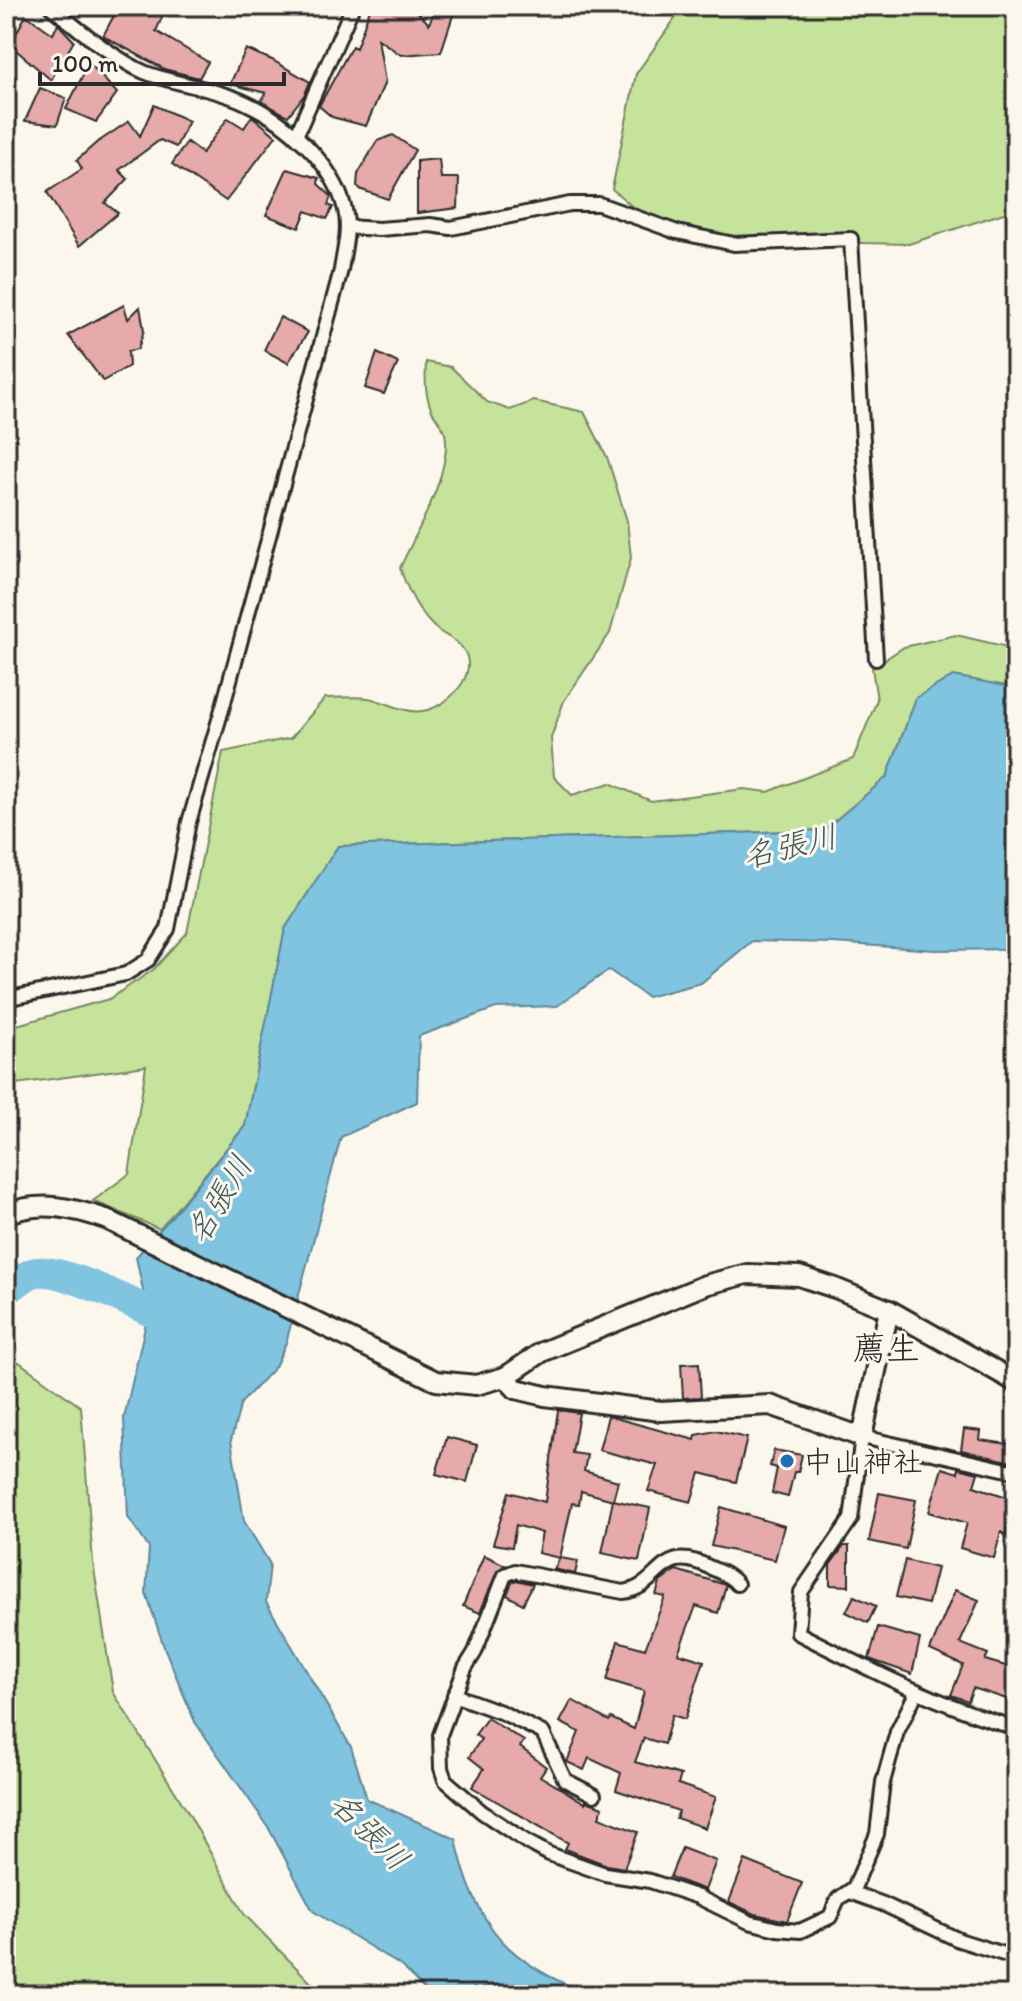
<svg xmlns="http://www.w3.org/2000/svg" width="1022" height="2001" font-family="Itim,'Klee One',sans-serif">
<rect width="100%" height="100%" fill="#fbf7ec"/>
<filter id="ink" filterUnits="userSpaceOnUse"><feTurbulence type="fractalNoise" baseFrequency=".0125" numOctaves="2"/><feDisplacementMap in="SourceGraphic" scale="16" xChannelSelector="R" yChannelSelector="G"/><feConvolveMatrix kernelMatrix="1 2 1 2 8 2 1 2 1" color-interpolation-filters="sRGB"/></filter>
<g filter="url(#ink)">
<!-- green -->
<g fill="#c6e39b" stroke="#788763" stroke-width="2">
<path d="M684,6H1016V209L909,244L670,239L612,189L636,74Z"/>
<path d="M426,362L451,367L487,402L510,410L534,401L584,412L607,457L627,521L631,558L610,633L564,701L551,738L554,777L572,795L610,783L651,801L744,789L768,792L853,759L877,700L872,668L904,647L956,635L1016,649V688L953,676L916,698L887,777L824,830L338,846L285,929L245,1126L160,1229L93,1201L129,1174L146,1066L9,1085L6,1081V1028L109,999L153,970L187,933L223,752L291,738L325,698C339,698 355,696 368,698C385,701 406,714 422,711C447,708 481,674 463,649C456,639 447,637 439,631C421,618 407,589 400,568C415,535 453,470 445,433C443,426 436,418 432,411C425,395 425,380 426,362Z"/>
<path d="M6,1361L19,1362L81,1407L93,1562L113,1692L189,1814L244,1914L323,1995H6Z"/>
</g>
<!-- water -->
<path fill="#80c4e0" stroke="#5e8798" stroke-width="2" d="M953,676L1016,688V949L935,950L833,943L752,941L701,983L647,997L609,970L557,1006L496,1008L419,1036L417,1102L341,1137L286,1343L275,1367L241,1403L231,1440L244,1521L270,1564L266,1602L351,1747L367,1799L456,1839C474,1926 510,1966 593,1995H430L401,1966L313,1911L267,1825L195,1722L164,1647L146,1593L149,1548L128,1517L124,1418L148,1314L136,1257L173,1215L245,1126L285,929L338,846L824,830L887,777L916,698Z"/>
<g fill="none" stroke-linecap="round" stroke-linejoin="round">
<!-- river -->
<path stroke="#80c4e0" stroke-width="30" d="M6,1291C15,1285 27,1273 37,1272C66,1268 153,1313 182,1327"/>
</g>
<!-- building -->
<g fill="#e5aaa9" stroke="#2b2b2b" stroke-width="2">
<path d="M119,6H167L156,31L208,62L199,78L164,69L103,36Z"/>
<path d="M371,6H412L429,24L436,6H456L441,52L401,55L378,39L385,82L366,126L332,117L319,106L352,46L356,48Z"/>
<path d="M26,15L53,34L58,24L74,41L51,80L10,45Z"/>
<path d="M246,49L272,60L310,82L305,94L288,116L261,101L266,93L230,84Z"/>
<path d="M89,63L117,93L96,122L66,109Z"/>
<path d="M40,88L66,98L57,125L25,121Z"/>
<path d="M154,105L189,121L176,147L160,140L119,170L128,179L105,203L118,213L79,246L47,192L82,169L77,160L95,144L129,121L140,136Z"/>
<path d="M252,116L276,136L226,201L172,164L187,142L202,153L228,118L244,128Z"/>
<path d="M393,135L415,150L388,199L362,190L357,186L358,174L377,141Z"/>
<path d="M439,159L441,178H459L458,208L417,213V161Z"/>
<path d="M287,169L319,178L318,184L331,196L328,205L333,207L327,219L306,211L299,228L266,215Z"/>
<path d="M124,305L128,319L140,307L144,330L138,349L128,351L129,366L103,381L68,335Z"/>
<path d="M280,317L308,332L288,363L264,350Z"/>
<path d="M377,353L398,363L384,394L365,388Z"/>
<path d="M699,1363L701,1397L683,1398L681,1364Z"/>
<path d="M558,1410L579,1413L572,1453L587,1455L584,1471L618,1481L613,1500L581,1491L579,1504L572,1503L560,1558L538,1553L542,1533L516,1525L512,1547L493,1544L509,1492L545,1502Z"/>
<path d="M608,1416L695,1440L696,1435L716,1431L747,1438L736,1482L700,1473L691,1502L648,1491L657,1465L599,1450Z"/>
<path d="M964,1429L981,1431L980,1440L1016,1445V1463L961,1450Z"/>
<path d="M447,1437L477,1445L467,1482L436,1474Z"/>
<path d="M774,1450L802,1455L798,1472H794L788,1497L772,1493L777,1468L770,1466Z"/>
<path d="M942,1468L958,1473V1468L978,1473L974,1486L1016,1500L1005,1535L1001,1532L994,1558L960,1548L967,1523L929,1512Z"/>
<path d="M879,1493L916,1500L906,1549L869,1541Z"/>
<path d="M613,1500L650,1508L639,1561L602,1553Z"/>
<path d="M721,1507L784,1526L775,1560L711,1546Z"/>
<path d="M844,1546H849V1586L830,1585V1565Z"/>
<path d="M484,1555L505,1565L497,1571L480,1613L463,1606Z"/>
<path d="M560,1558L578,1561L575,1574L554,1569Z"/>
<path d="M905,1560L937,1568L928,1604L896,1597Z"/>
<path d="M676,1570L726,1585L718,1613L696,1606L678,1653L704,1661L685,1719L672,1715L664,1744L644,1738L635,1762L681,1775L678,1784L716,1797L705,1828L676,1818L679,1811L616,1790L621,1773L589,1758L584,1770L567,1762L579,1732L560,1722L572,1700L609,1721L611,1718L634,1729L644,1691L607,1680L618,1641L645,1649L665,1597L656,1595L660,1582Z"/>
<path d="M516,1580L533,1584L523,1604L507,1595L512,1582Z"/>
<path d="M955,1590L979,1600L960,1643L988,1654L985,1660L1016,1669V1702L973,1688L968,1701L951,1695L963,1665L930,1650Z"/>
<path d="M854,1596L876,1606L868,1623L846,1612Z"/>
<path d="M878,1627L920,1639L912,1674L869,1659Z"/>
<path d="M487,1718L524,1741L520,1747L546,1767L540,1776L585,1803L586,1801L603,1807L599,1817L638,1832L624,1868L607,1865L565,1849L568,1843L472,1787L484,1769L469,1757L481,1739L475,1735Z"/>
<path d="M682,1848L716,1861L705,1890L670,1877Z"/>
<path d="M745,1860L802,1883L787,1921L755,1914L729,1902Z"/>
</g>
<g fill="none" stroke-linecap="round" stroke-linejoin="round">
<!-- street casing -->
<g stroke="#2b2b2b" stroke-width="18">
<g id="street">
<path d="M296,136L353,6"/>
<path d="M347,227L379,229L430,225L451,228L570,204H599L677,232L734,244L851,239L876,659"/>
<path d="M6,999L126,974L148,960L168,929L189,822L223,706L341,270C344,250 350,229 345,210C334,163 286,121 244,102C212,87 176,85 144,72C116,60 74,26 50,6"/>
<path d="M1016,1472L862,1437L851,1519L801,1592L798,1633C868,1669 940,1706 1016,1728"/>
<path d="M737,1584C730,1575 719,1572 709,1567C658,1542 662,1587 623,1592L515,1571L505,1575L475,1652L465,1668L440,1735L441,1768L445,1780L482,1812L527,1842L549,1854L605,1874L650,1881L698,1897L749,1922L777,1929L800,1931L830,1917L838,1899L854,1888L877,1834L883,1782L897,1732L917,1691"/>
<path d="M454,1695L503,1713L543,1733L565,1780L594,1795"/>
<path d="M850,1892L883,1904L959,1940L1016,1958"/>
</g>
</g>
<!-- secondary casing -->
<g stroke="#2b2b2b" stroke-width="24">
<g id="secondary">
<path d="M6,1214C40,1200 73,1208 106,1219L436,1381L476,1385L505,1377L542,1352L705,1285L747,1274L799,1276L835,1288L889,1310L1016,1382"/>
<path d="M505,1377L516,1389L545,1396L661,1411L770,1405L862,1437L889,1310"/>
</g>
</g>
<!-- street -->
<use href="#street" stroke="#fbf7ec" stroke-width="12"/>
<!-- secondary -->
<use href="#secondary" stroke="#fbf7ec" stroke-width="18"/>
</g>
</g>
<!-- markers -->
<circle fill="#1f6fb2" stroke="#fbf7ec" stroke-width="3" cx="787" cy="1461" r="8"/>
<g text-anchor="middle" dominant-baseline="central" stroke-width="6" stroke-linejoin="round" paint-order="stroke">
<!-- poi labels -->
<g font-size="30" fill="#2b2b2b" stroke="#fbf7ec" text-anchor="start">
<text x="803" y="1461">中山神社</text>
</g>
<!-- water labels -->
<g font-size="32" font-style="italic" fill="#445961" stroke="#fbf7ec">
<text transform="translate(790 846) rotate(-13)">名張川</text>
<text transform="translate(219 1199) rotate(-59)">名張川</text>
<text transform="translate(370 1831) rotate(45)">名張川</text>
</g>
<!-- quarter labels -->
<g font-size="34" fill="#2b2b2b" stroke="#fbf7ec">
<text x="886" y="1348">薦生</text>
</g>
</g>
<!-- margin -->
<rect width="1022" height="2001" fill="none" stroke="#fbf7ec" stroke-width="32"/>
<rect x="16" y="16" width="990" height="1969" fill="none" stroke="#2b2b2b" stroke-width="3" filter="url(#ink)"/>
<!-- scale -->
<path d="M40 72v12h244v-12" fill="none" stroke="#2b2b2b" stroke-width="4"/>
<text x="52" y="72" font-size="24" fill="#2b2b2b" stroke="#fbf7ec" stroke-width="6" paint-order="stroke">100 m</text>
</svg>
